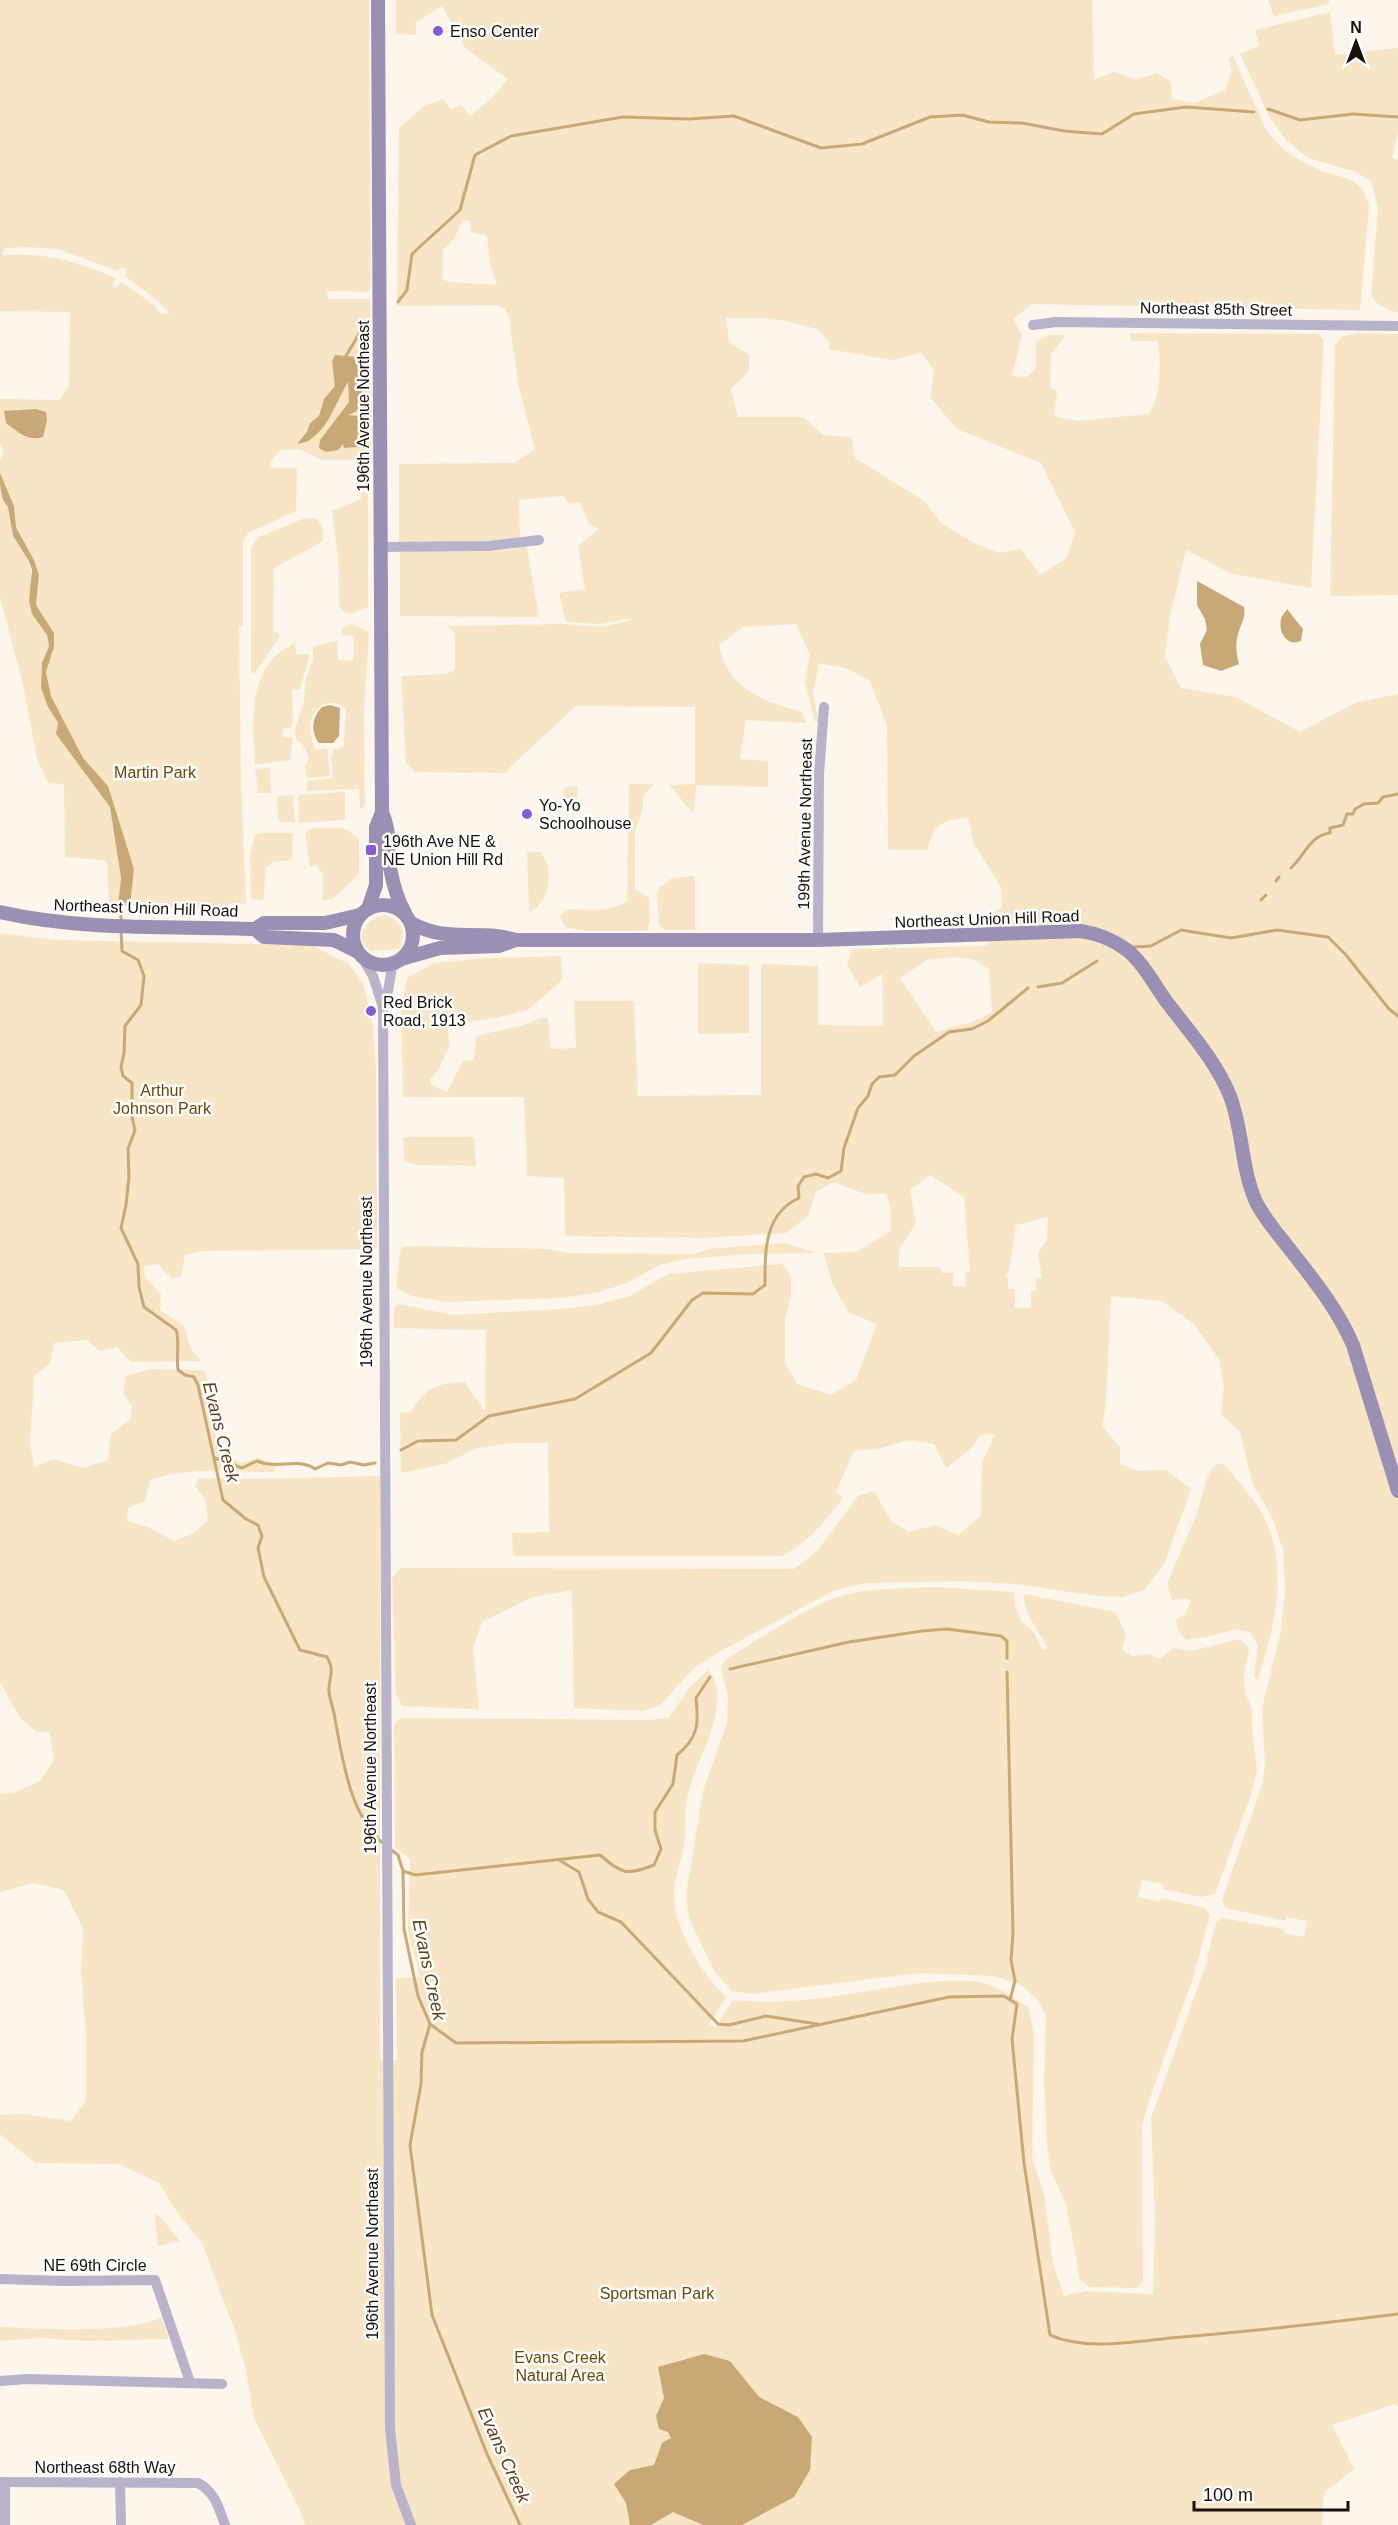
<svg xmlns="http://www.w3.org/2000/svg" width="1398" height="2525" font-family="Helvetica,sans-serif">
<rect width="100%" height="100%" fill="#fcf6ec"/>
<!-- green -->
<g fill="#f8e5c5" fill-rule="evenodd">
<path d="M0,0H369L371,288L368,292L327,291L328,299H370L373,460H322L299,449L281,450L271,460L270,468H297L296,511L248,533L243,542V626L239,627L241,779L246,904L230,903L225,909L130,906L134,869L117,856L121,878L118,905L109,904L107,861L65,857L64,784L48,783L37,758L23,685L0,597V492L4,504L8,507L13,536L29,561L32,582L30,591L47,635L49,646L42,663L48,707L58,723L69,731L51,696L46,672L54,647V633L36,605L39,575L34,559L16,526L14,506L0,473V460L4,453L0,443V399L59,400L69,386L70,312L0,311ZM26,247L58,249L118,271L122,267L127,269L125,276L159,302L170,314H161L153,304L121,282L117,288L112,286L116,278C86,266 57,255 25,255C18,254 10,256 2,255L5,248Z"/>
<path d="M396,0H1092L1094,80L1113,72L1136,79L1157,73L1171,82L1172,99L1195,103L1225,90L1232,72L1229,58L1233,56L1266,130L1283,149L1299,160L1322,171L1352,180L1364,191L1369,206L1360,310L1032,304L1013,319L1022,335L1012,376L1027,377L1036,368V341L1050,335H1066L1051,354L1050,388L1057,391L1054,416L1078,421L1148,414C1161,400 1162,360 1157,341H1131L1130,333L1318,334L1324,340L1311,588L1232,574L1186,550L1170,616L1165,657L1181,688L1236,697L1300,732L1355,703L1398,694V2407L1395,2404L1332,2425L1354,2469L1324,2493L1322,2525H305L301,2513L254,2418L246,2370L236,2334L202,2243L179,2215L159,2183L119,2164L35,2163L0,2134V2115L25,2114L71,2121L86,2101V2035L81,1970L83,1928L64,1890L34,1883L0,1892V1794L16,1792L40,1781L54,1760L49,1732H37L20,1718L0,1682V933L56,940L311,945L349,964L363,983L373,1026L376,1071L377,1249L203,1251L185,1255L181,1277L171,1278L158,1264L144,1266L145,1277L161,1294L160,1310L184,1326L191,1349L202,1361L131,1362L117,1347L100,1351L86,1340L54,1343L50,1363L34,1376L30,1443L34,1467L53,1459L83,1468L108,1460L111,1434L131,1419L132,1406L123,1393L126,1376L150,1369L204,1370L214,1400V1424L220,1453L242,1463L258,1458L274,1464V1472C233,1472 189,1466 150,1480L145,1501L128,1508L127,1521L150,1528L174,1541L192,1534L208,1521L205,1499L195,1486L199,1478L257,1479L380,1476V2060H397L396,1978L420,1977L408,1930L410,1859L395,1847L394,1725L401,1718L648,1720L669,1718L689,1688L708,1670C735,1704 696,1758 688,1794C684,1809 687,1825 685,1840C682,1858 675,1875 674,1893C673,1928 702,1974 726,1997L709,2024L715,2028L733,2000C780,2005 828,1998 874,1990C906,1985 947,1977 979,1982C997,1985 1013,1998 1028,2007L1034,2035L1032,2157L1045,2198L1053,2264L1064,2296L1085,2291L1153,2294L1155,2220L1151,2118L1206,1964L1216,1922L1222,1918L1284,1929V1933L1304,1937L1307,1921L1287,1917L1286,1921L1225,1908L1222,1900L1263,1782L1265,1765L1262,1708L1281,1631L1285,1591L1283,1550L1273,1519L1252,1483L1240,1432L1221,1414L1224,1388L1219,1359L1194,1324L1162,1301L1111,1296L1106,1404L1102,1426L1120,1447V1464L1138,1471L1166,1470L1191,1489L1164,1564L1144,1590L1123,1597L1096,1596L1017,1584L963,1581L866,1583L833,1591L719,1652L694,1668L660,1705L643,1711L574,1708L572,1590L533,1597L482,1622L473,1648L479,1709L402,1706L396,1693L392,1578L401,1568L794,1569L817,1551L858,1496L874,1491L891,1521L909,1532L935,1525L958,1535L981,1516L982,1463L995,1434L981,1435L971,1448L946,1469L934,1444L909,1440L877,1449L854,1451L836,1492L843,1498C825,1521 808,1544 781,1556H513L512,1533L549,1532L548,1443H512L477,1448L445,1464L401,1473L400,1413L411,1412C427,1386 436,1384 465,1382L485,1412L486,1330L394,1328V1308L398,1304L453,1315L560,1309L597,1305L630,1296L668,1274L782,1264L791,1276V1295L785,1320V1363L797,1384L831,1395L856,1380L877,1324L848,1312L832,1282L824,1253L856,1252L891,1231L890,1205L886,1193L868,1195L833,1182L816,1192L808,1216L786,1233L702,1238L565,1236L564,1178L527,1176L524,1097H403L401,1009L407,978L434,963L486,958L561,956L562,980L528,1010L495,1018L447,1025L450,1045L437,1072L430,1079L431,1085L447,1092L463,1061L474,1060L476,1036L525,1025L540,1018H548L551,1049L576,1048L574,1001H634L638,1096L761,1095V964L818,966V1025L883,1026L882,974L860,987L847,965L852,949L988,946L993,914L1002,907L1001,887L974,844L968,818C940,821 936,822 927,850H888L887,726L870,681L846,668L819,663L813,693L819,722H815L805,681L810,655L796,624L743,627L719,645C726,687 764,703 801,711L807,723L746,720L740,759L768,761V787L696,785L694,813C684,805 679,794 669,785L695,784V707L576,706L508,769L507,773L415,772L406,763L401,676L447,674L455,669V633L447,626L564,624L602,627L631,620V618L599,624L566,622L559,593L585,589L578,546L599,529L589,524L580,502L569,504L563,496L519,500L520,538L485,542L399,543V464L514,463L535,449L518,383L509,317L505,309L497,305L397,306L399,128L424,106L443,99L451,109L461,105L470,116L492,98L508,79L466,49L442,6L415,23L417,35L396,34ZM463,220L470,221L471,232L487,236L490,265L497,285L449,282L442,279L443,250L454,239ZM726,318H761L786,321L817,329L830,342L828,349L893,360L921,353L934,369L930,397L957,429L1041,463L1075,532L1067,558L1040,575L1021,549L999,553L976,544L942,524L924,501L855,458L851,437L823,435L803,417H738L731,389L749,371V355L729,342ZM954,957L973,959L989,969L992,1011C978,1024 955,1025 936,1032L900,978L927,960ZM930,1175L964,1197L970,1272H966L965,1286H953V1273H942L940,1267H899V1250L916,1223L910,1190ZM1048,1217L1047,1240L1038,1253L1042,1278H1036V1291H1031V1308H1015V1289H1008V1277H1004L1009,1271L1016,1225Z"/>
<path d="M1268,0H1329V4L1274,16Z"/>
<path d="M1330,12L1335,55L1398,48V132L1392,158L1398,160V312C1389,312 1374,303 1371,295L1378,208L1371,181L1353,171L1308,158L1286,140L1269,116L1240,54L1259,46L1255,30Z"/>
<path d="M1357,333L1398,334V595L1330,596L1335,346L1341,337Z"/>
<path d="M361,467H368V607L350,614L344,612L339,606L338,558L332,511L361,499Z"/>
<path d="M305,518L317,519L323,530L322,542L274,568L273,631L279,634V638L254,674L251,672V547L259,537Z"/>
<path d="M527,547L539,617L400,616V552L495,551Z"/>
<path d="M352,624L369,632L364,713L365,806L360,809L359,789L307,791V781L333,778L331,755H334L333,749H338L344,745L346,709C334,697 316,703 311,720C308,730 312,739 315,749H327L330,776L307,778L305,766L309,758L302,743L297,741L295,734L296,725L304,702L306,677L313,660V646L337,641L338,660L353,661L354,636L342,635V628Z"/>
<path d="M295,643L296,654H310L300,689L292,690L293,721L291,728L283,729V737H293L290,760L255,765C253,721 246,665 295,643Z"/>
<path d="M270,768L271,793H258L255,769Z"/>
<path d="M629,784H654L643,796V808L635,832V889L649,898L650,919L647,931H586L565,927L560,916L569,909C589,910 610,912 627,901Z"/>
<path d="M578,786L577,799L562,798L565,787Z"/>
<path d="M345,792V820L299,823L298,795Z"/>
<path d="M293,795L295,822H280L278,820L277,796Z"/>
<path d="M315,828H343L359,838V874L333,899L322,901L323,874L316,865L310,867L305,835L310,829Z"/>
<path d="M260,833H293L292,860L273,862L266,867L263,900L251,899L250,856L255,835Z"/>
<path d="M527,852H540C555,867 550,904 529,912Z"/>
<path d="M695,876V930H664L659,925L657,897L659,888L672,878Z"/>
<path d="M385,915C402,921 406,932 400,949L371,951C351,938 367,918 385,915Z"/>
<path d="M698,963L749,965V1033L698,1034Z"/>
<path d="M403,1137H474L476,1166L417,1165L404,1161Z"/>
<path d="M784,1243L818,1253L749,1254L685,1259L659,1265L629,1282L600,1292L562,1298L446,1302L412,1296L396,1288L400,1252L402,1247L413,1246L548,1249L567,1253L694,1254L708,1249Z"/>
<path d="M1223,1463C1234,1476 1245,1489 1255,1502C1293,1558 1276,1621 1258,1680L1254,1677L1258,1645L1250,1632L1235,1629L1215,1635L1186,1640L1178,1630L1176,1619L1185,1615L1191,1601L1187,1598L1172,1600L1167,1584L1197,1513L1208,1475L1215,1465Z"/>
<path d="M936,1587L1014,1592L1015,1606L1022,1622L1034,1632L1042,1650L1048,1648C1040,1632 1022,1612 1024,1594L1115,1612L1126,1634L1122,1650L1132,1656L1148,1654L1160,1659L1173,1648L1191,1651L1240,1639L1249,1648L1244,1676L1245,1693L1252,1709V1728L1257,1771L1251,1795L1215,1894L1201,1897L1163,1889L1164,1884L1142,1880L1138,1897L1160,1902L1161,1898L1205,1908L1210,1915L1194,1975L1152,2092L1142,2126L1143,2281L1137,2288L1090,2287L1080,2280L1066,2204L1051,2172L1047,2146L1044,2080L1046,2016L1038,2000L1020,1984L994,1976L920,1973L753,1994L732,1991L714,1971L689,1918L686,1895L703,1791L727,1723L728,1697L721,1669L724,1661C755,1641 810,1605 844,1595C874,1587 906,1589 936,1587Z"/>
<path d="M157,2214C166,2222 171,2232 180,2241L158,2246L155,2215Z"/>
<path d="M161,2318L169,2339L85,2341L41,2338L0,2341V2327C43,2329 122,2334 161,2318Z"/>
</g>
<!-- water -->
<g fill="#c8a976">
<path d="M335,355L358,357L363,405L357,411L348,415L358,416L361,430L357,447L344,448L343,444L338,450L326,452L319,448L320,440L349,402L348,382C337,400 329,427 311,439C308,442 301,443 297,444L307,432L310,423L319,416L324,399L335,386L332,361Z"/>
<path d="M36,409L46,412L47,420L43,437C28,442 18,432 6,423L4,411Z"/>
<path d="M0,473L14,506L16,527L34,560L39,575L36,605L54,633V647L46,672L51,696L83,758L108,786L134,869L130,906L118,905L121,878L110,807L56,734L58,723L48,707L41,688L42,663L49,646L47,635L32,614L29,601L32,570L29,561L13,536L8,507C0,500 0,485 0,473Z"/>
<path d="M1197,581L1244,607C1246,616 1242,622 1239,631C1235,643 1236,652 1239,664L1221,671L1203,665L1200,644L1207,630L1205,619L1197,605Z"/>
<path d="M1287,609L1303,629L1301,641C1287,647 1278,632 1281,619C1282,615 1285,613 1287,609Z"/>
<path d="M330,705L340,708L339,736L333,743H319C310,732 312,717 322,707Z"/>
<path d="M704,2354L730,2361L759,2397L798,2417L812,2437L810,2470L794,2497L742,2525H703L673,2512L651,2525H630L626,2503L614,2484L630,2470L654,2465L662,2443L671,2438L668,2432L659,2429L656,2416L664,2398L658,2367Z"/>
</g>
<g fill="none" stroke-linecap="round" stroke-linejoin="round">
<!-- stream -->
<g stroke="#c8a976" stroke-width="3">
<path d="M1268,109L1300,120L1353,114L1398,117"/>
<path d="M398,302L407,290L412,254L460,210L475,155L511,136L623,117L689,119L734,116L821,148L862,144L930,117L962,115L989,122L1022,123L1064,131L1102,134L1134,114L1186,107L1254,112"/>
<path d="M346,356L366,322"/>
<path d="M1291,868C1303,858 1311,834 1330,833V828L1343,825L1347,814H1353L1355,809L1364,804L1378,803L1383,797L1398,794"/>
<path d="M1276,881L1279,877"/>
<path d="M1261,900L1266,895"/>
<path d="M121,903V923"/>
<path d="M121,930L122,951L138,960L144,976L141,1005L125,1026L124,1053L121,1067L123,1076L132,1083V1117L135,1130L128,1149L129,1177L126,1205L121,1228L138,1264L139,1287L144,1307L176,1330C180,1339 176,1359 178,1370L185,1375L194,1377L198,1385L223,1500L246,1519L258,1525L262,1536L258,1548L264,1577L300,1650L327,1657C336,1673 328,1677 329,1692C330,1701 334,1710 335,1719C343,1762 350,1816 385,1845"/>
<path d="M1133,947L1151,946L1181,930L1231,938L1277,930L1328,937L1346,955L1389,1009L1398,1016"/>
<path d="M1038,987L1062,983L1097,961"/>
<path d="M401,1450L418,1441L456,1440L489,1416L575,1399L651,1353L692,1300L703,1293L753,1294L765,1285C765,1251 764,1214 799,1198L798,1186L804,1177L816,1174L828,1178L841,1171L844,1148L858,1108L868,1096L872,1084L879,1077L895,1075L914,1056L949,1032L972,1029L988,1021L1028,988"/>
<path d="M215,1458L242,1468L257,1461C278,1470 298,1457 315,1469L328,1463L341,1465L350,1462L364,1465L375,1463"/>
<path d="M730,1669L849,1642L922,1631L947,1629L1001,1636L1007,1641V1658"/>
<path d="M1007,1672L1013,1933L1011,1960L1015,1981L1010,2000"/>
<path d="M390,1849L398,1855L403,1871L404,1929L418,1996L430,2024L422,2052L421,2084L410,2145L432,2315L487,2454L520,2525"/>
<path d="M559,1860L579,1872L588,1899L598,1912L621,1922L718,2024L729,2025L766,2016L817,2024"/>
<path d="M403,1871L415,1875L600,1855C622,1874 627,1876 654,1865L661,1849L655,1830V1812L673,1784L677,1755C698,1738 699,1724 696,1698L710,1677"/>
<path d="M430,2024L456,2043L743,2041L949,1997L1004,1996L1017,2004L1012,2039L1024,2163L1050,2335C1089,2352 1140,2340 1182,2337C1254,2331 1326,2323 1398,2314"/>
</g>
<!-- street -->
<g stroke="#b8b2ca" stroke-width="10">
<path d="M1033,325L1056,322L1398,326"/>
<path d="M380,547L489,546L539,540"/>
<path d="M818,940L819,774L824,707"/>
<path d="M361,956L373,976L383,1007"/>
<path d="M393,963C390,975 388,1000 383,1007L390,2428L396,2485L411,2525"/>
<path d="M0,2279L64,2281L155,2280L190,2382"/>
<path d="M0,2381L27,2379L222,2384"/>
<path d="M0,2482L198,2483C215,2492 219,2508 225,2525"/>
<path d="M5,2482V2525"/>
<path d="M120,2482L121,2525"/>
</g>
<!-- secondary -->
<g stroke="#9990b3" stroke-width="14">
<path d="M382,812C391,832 387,846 390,868C393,884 397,899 405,913"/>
<circle cx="383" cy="935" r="30"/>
<path d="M368,909L376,885V827L382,812L378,0"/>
<path d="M0,912C84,931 170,926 255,929L264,923H325L360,915"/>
<path d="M411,923C449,944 477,928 516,940H818L1081,931C1099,934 1112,939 1127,950C1143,963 1154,984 1166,1001C1188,1030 1216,1061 1230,1096C1243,1130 1241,1168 1256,1202C1264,1218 1277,1233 1288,1247C1313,1279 1337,1308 1353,1345L1398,1491"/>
<path d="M255,929L264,937L334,940L358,952"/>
<path d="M401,959L440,948L499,946L516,940"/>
</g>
</g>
<!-- markers -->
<g fill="#875bd5" stroke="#fff" stroke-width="2">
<circle cx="438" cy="31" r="6"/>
<circle cx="527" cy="814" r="6"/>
<rect x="365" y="844" width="12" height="12" rx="3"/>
<circle cx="371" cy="1011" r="6"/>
</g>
<g text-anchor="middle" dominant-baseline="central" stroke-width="5" stroke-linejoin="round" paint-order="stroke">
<!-- poi labels -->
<g font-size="16" fill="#151008" stroke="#fff" text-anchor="start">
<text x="450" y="31">Enso Center</text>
<text x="539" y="805">Yo-Yo<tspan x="539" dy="18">Schoolhouse</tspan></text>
<text x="383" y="841">196th Ave NE &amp;<tspan x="383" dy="18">NE Union Hill Rd</tspan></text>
<text x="383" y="1002">Red Brick<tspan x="383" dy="18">Road, 1913</tspan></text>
</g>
<!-- street labels -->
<g font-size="16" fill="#151008" stroke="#fff">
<text transform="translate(1216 309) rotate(1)">Northeast 85th Street</text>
<text transform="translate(363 406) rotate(-90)">196th Avenue Northeast</text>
<text transform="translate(805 824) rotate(-89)">199th Avenue Northeast</text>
<text transform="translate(146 908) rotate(2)">Northeast Union Hill Road</text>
<text transform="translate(987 919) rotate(-2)">Northeast Union Hill Road</text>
<text transform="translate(366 1282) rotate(-90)">196th Avenue Northeast</text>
<text transform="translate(370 1768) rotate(-90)">196th Avenue Northeast</text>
<text transform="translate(372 2254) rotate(-90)">196th Avenue Northeast</text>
<text x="95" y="2265">NE 69th Circle</text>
<text x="105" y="2467">Northeast 68th Way</text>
</g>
<!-- park labels -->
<g font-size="16" fill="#684a08" stroke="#fff">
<text x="155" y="772">Martin Park</text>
<text x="162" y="1090">Arthur<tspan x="162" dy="18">Johnson Park</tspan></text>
<text x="657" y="2293">Sportsman Park</text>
<text x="560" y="2357">Evans Creek<tspan x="560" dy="18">Natural Area</tspan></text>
</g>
<!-- water labels -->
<g font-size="18" font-style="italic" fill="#59431b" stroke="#fff">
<text transform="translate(221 1432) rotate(76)">Evans Creek</text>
<text transform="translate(429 1970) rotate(78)">Evans Creek</text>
<text transform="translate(504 2455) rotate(66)">Evans Creek</text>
</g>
</g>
<!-- north arrow -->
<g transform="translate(1356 42)" stroke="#ffffff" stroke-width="4.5" paint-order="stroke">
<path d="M0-4.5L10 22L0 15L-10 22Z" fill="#151008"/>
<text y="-9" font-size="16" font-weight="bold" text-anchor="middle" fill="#151008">N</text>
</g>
<!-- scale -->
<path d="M1194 2501v9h154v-9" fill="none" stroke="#151008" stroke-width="3"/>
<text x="1203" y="2501" font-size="18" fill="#151008" stroke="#ffffff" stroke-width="4.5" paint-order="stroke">100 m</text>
</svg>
